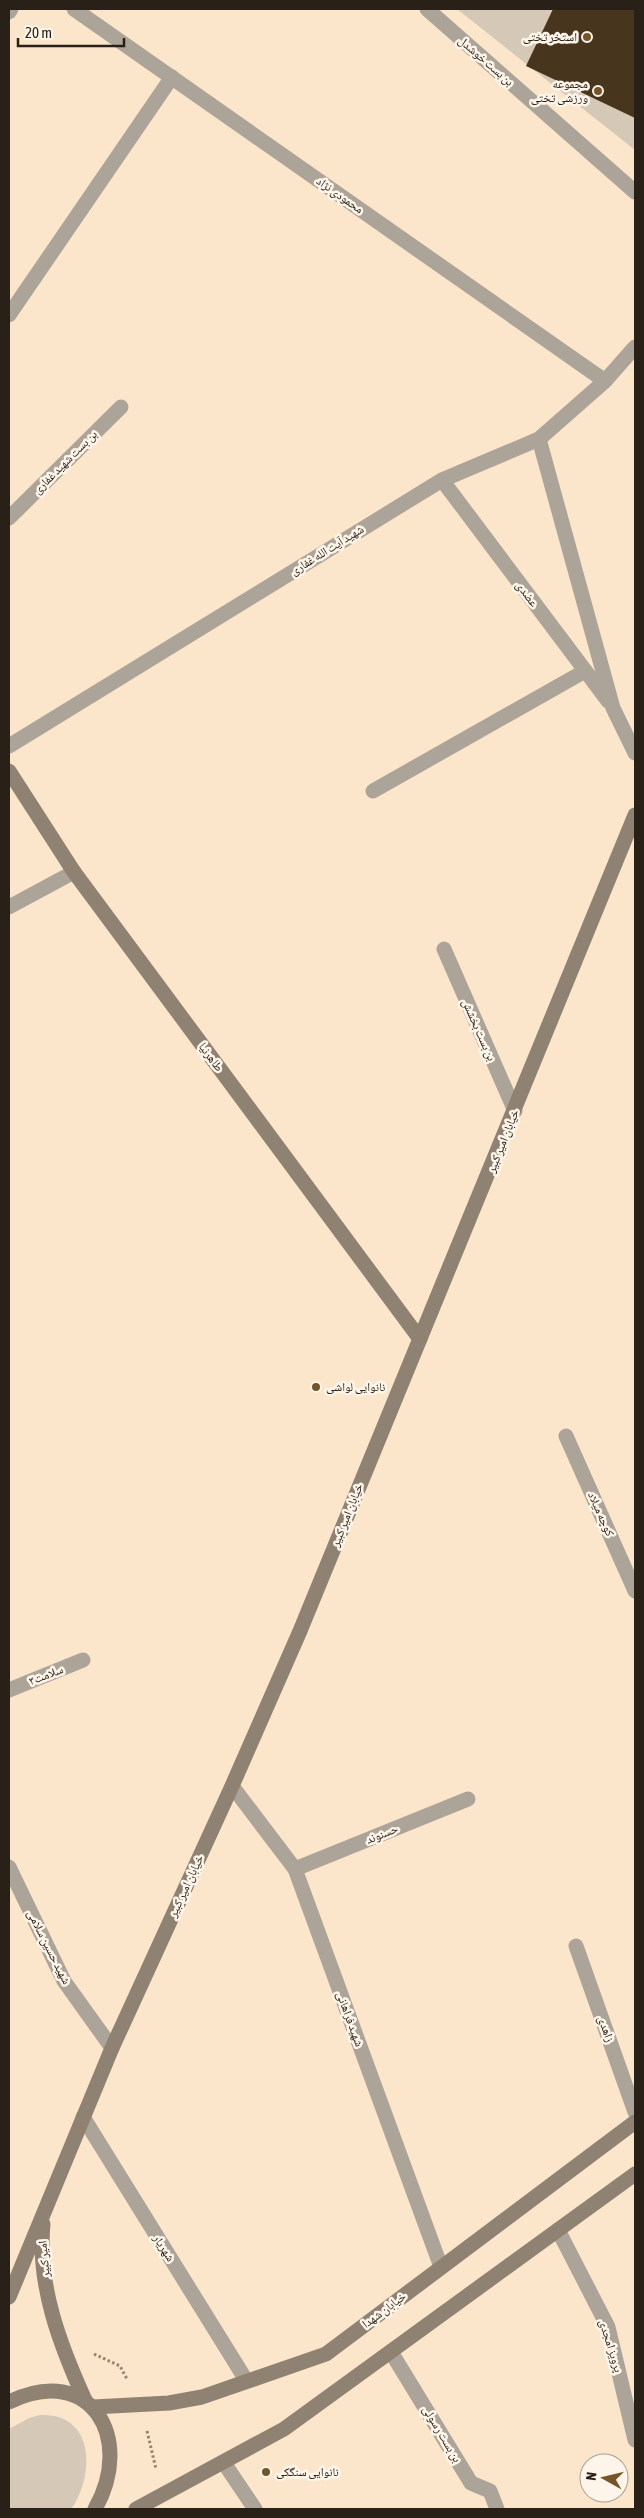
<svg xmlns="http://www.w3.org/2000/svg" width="644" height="2518" font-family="'Asap Condensed','Noto Naskh Arabic',sans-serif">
<rect width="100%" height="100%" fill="#fbe6cb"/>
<!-- green -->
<g fill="#d6c8b7">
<path d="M457,9H635V150Z"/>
<path d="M40,2415C95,2412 95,2476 71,2509H9V2429L29,2418Z"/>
</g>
<!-- building -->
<path fill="#47351e" d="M553,9H635V118L526,66Z"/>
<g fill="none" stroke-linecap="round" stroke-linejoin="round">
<!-- path -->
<g stroke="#938472" stroke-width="3" stroke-dasharray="2.5 2.5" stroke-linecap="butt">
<path d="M94,2354L120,2366L127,2379"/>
<path d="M147,2431L156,2469"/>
</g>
<!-- street -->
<g stroke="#ada499" stroke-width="15">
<path d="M74,9L605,381"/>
<path d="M427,9L635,192"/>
<path d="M9,12L11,9"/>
<path d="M9,315L172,77"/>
<path d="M539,439L613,708L635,753"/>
<path d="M442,480L608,701"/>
<path d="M9,518L121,407"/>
<path d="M9,746L442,480L539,439L605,381L635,347"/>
<path d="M373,791L585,671"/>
<path d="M9,907L74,872"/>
<path d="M444,949L515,1111"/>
<path d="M566,1436L635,1591"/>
<path d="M9,1690L83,1660"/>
<path d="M232,1786L295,1869L441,2267"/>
<path d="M9,1867L64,1981L112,2048"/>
<path d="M295,1869L468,1799"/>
<path d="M576,1946L635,2112"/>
<path d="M83,2117L246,2380"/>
<path d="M558,2230L608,2327L635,2440"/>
<path d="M391,2352L471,2483L490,2491L497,2509"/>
<path d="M224,2463L255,2509"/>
</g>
<!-- secondary -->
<g stroke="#8f8272" stroke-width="15">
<path d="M9,771L74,872L420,1339"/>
<path d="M43,2224C37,2285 60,2345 85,2400"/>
<path d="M9,2297L112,2048L232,1786L300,1631L635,815"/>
<path d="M9,2402C91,2362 135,2439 95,2509"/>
<path d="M93,2407L169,2403L202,2397L326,2354L635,2122"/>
<path d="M136,2509L284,2429L635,2174"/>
</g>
</g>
<!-- markers -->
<g fill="#74552a" stroke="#fef5ea" stroke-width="2">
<circle cx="587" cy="37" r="5"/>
<circle cx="598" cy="91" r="5"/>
<circle cx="316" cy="1387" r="5"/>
<circle cx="266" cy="2472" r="5"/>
</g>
<g text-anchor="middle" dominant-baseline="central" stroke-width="5" stroke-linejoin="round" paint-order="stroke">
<!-- poi labels -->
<g font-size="12" fill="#292117" stroke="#fef5ea" text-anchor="end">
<text x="577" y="37">استخر تختی</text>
<text x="588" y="84">مجموعه<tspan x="588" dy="14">ورزشی تختی</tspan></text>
<text x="326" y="1387" text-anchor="start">نانوایی لواشی</text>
<text x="276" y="2472" text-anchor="start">نانوایی سنگکی</text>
</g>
<!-- street labels -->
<g font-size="12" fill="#292117" stroke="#fef5ea">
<text transform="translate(486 61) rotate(41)">بن بست خوشدل</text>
<text transform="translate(340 195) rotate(35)">محمودی نژاد</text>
<text transform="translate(65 462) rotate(-45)">بن بست شهید غفاری</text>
<text transform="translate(327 550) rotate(-32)">شهید آیت الله غفاری</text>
<text transform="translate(527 594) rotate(53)">عضدی</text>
<text transform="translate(479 1030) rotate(66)">بن بست بخشش</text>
<text transform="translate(211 1057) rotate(54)">طاهرنیا</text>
<text transform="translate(503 1141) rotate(-68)">خیابان امیر کبیر</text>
<text transform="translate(601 1514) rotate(66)">کوچه میلاد</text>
<text transform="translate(347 1515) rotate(-68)">خیابان امیر کبیر</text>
<text transform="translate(46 1675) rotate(-21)">سلامت۳</text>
<text transform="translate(382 1834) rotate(-22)">حسنوند</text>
<text transform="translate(186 1886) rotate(-65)">خیابان امیر کبیر</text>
<text transform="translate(49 1947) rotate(63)">شهید حسین سلامی</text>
<text transform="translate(350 2019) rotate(70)">شهید فراهانی</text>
<text transform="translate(606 2029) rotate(70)">زاهدی</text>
<text transform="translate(164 2248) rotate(58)">شهریار</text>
<text transform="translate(44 2259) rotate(-95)">امیر کبیر</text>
<text transform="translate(384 2310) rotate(-37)">خیابان شهدا</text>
<text transform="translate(611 2346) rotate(73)">پرویز امجدی</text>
<text transform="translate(442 2434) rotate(59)">بن بست رسولی</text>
</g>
</g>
<!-- border -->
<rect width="644" height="2518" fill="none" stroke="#292117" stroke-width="20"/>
<!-- north arrow -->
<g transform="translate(604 2478) rotate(278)"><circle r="24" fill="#fef5ea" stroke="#a9a096"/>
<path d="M0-4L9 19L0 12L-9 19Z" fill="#74552a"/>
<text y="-8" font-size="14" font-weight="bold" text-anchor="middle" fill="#292117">N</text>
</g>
<!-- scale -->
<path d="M18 38v8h106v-8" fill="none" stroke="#292117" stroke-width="2.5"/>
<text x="25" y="38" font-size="15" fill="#292117" stroke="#fef5ea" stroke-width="4" paint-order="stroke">20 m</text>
</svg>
